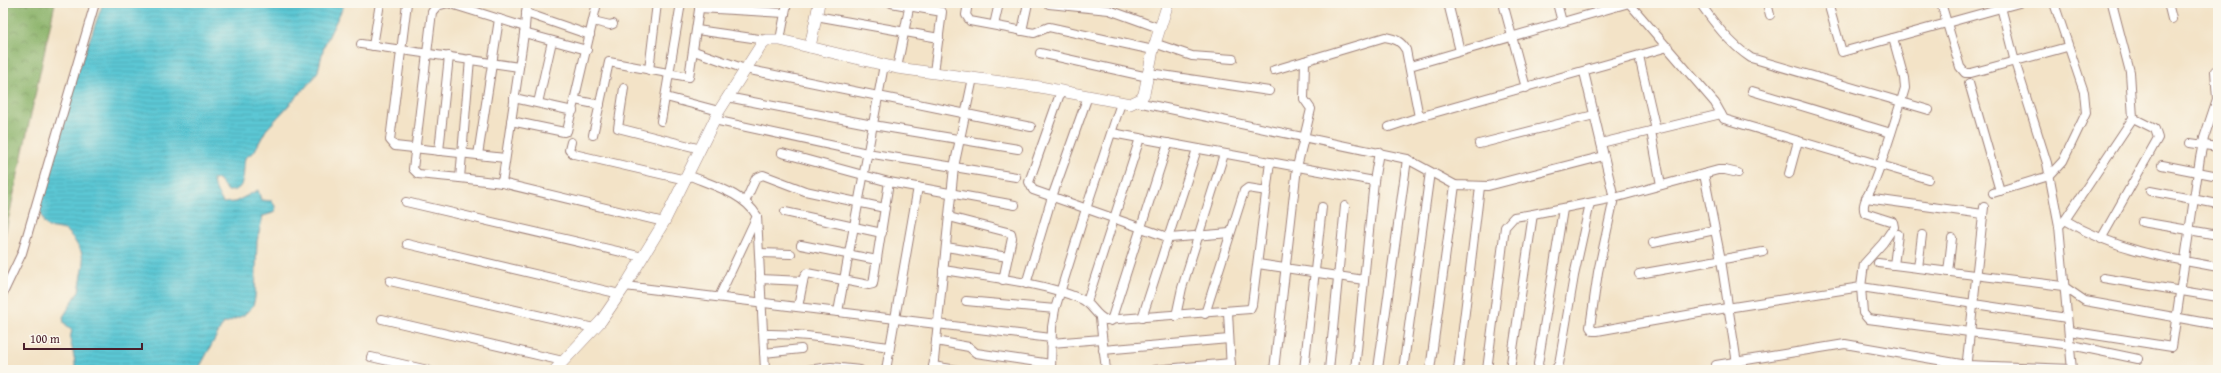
<svg xmlns="http://www.w3.org/2000/svg" width="2221" height="373" font-family="'Gentium Book Plus',serif">
<defs>
<pattern id="forest-crowns" width="20" height="18" patternUnits="userSpaceOnUse"><rect width="20" height="18" fill="#8ab269"/><path d="M2 6a3 3 0 1 1 6 0M12 15a3 3 0 1 1 6 0" fill="none" stroke="#739057"/></pattern>
<pattern id="water-rules" width="6" height="5" patternUnits="userSpaceOnUse"><rect width="6" height="5" fill="#5bc7d4"/><path d="M0 2.5h6" fill="none" stroke="#51aab6"/></pattern>
</defs>
<rect width="100%" height="100%" fill="#fbf7ec"/>
<filter id="ink" filterUnits="userSpaceOnUse"><feTurbulence type="fractalNoise" baseFrequency=".025" numOctaves="2"/><feDisplacementMap in="SourceGraphic" scale="8" xChannelSelector="R" yChannelSelector="G"/><feConvolveMatrix kernelMatrix="1 2 1 2 8 2 1 2 1" color-interpolation-filters="sRGB"/></filter>
<filter id="wash" filterUnits="userSpaceOnUse"><feTurbulence type="fractalNoise" baseFrequency=".012" numOctaves="4" result="noise"/><feDisplacementMap in="SourceGraphic" scale="16" xChannelSelector="R" yChannelSelector="G"/><feGaussianBlur stdDeviation="0.9" result="paint"/><feColorMatrix in="noise" values="0 0 0 0 0 0 0 0 0 0 0 0 0 0 0 0 0 1.4 0 .05"/><feComposite in="paint" operator="in"/></filter>
<g filter="url(#wash)">
<rect width="100%" height="100%" fill="#f3e3c7"/>
<!-- forest -->
<path fill="url(#forest-crowns)" stroke="#6a684a" d="M3,3H55L3,244Z"/>
<!-- water -->
<path fill="url(#water-rules)" stroke="#527380" d="M103,3H345L324,46L318,71L313,79L266,130L254,152L245,158C242,170 248,192 228,191L218,179L213,180L214,186L223,203L235,202L258,190L261,200L272,201L276,208L273,213L263,216L257,241L255,298L253,306L244,315L223,324L198,370H75V361L70,339L72,330L64,323L63,317L79,291L84,263L81,251L73,238L65,230L48,227L44,223L40,209L42,195L61,135L77,74Z"/>
</g>
<g filter="url(#ink)">
<g fill="none" stroke-linecap="round" stroke-linejoin="round">
<!-- street casing -->
<g stroke="#9e8179" stroke-width="10">
<g id="street">
<path d="M407,3L390,140L395,146L505,158"/>
<path d="M891,3L942,12L934,72"/>
<path d="M968,3L966,15L970,21L1034,33L1049,27L1153,50"/>
<path d="M1448,3L1460,51"/>
<path d="M1503,3L1526,88"/>
<path d="M1557,3L1562,22"/>
<path d="M1629,3L1715,103L1724,119L1928,179"/>
<path d="M1700,3C1714,23 1730,44 1751,58L1929,110"/>
<path d="M1767,3L1770,15"/>
<path d="M1828,3L1842,52L2019,3"/>
<path d="M1941,3L1960,67L1965,73H1971L2067,47"/>
<path d="M2000,3L2015,62L2047,163L2059,226L2072,370"/>
<path d="M2168,3L2172,19"/>
<path d="M1049,4L1109,10L1159,28"/>
<path d="M699,8L785,13"/>
<path d="M526,13L590,35"/>
<path d="M816,16L939,38"/>
<path d="M593,21L610,25L613,24"/>
<path d="M994,25L999,3"/>
<path d="M697,30L766,40"/>
<path d="M1022,31L1028,3"/>
<path d="M524,33L587,50"/>
<path d="M780,40L787,3"/>
<path d="M1154,43L1192,56L1233,59"/>
<path d="M361,44L519,67"/>
<path d="M373,46L380,3"/>
<path d="M694,51L745,69L1031,127"/>
<path d="M1040,53L1148,77"/>
<path d="M1639,56L1656,130"/>
<path d="M470,59L460,178L502,183L664,222"/>
<path d="M1410,66L1629,3"/>
<path d="M897,68L910,3"/>
<path d="M649,70L657,3"/>
<path d="M1274,70L1385,37C1396,39 1401,41 1406,50L1419,117"/>
<path d="M1584,72L1614,198L1598,272L1590,327L1593,331H1597L1727,308L1861,287L1864,264L1883,243L1894,227L1893,222L1865,213C1861,204 1868,196 1872,187C1885,155 1895,122 1905,88L1904,78L1893,38"/>
<path d="M1149,73L1269,91"/>
<path d="M1969,83L2000,191"/>
<path d="M624,88L618,128L701,149"/>
<path d="M1061,91L1029,182L1033,190L1170,238L1230,233"/>
<path d="M1752,91L1891,133"/>
<path d="M666,97L719,111"/>
<path d="M727,97L873,125L1018,149"/>
<path d="M514,98L573,111"/>
<path d="M575,100L600,105"/>
<path d="M1137,102L1407,159L1455,185L1488,186L1604,156"/>
<path d="M538,103L552,41"/>
<path d="M714,120L867,153L1016,177"/>
<path d="M511,121L564,132L567,131L597,3"/>
<path d="M661,121L681,3"/>
<path d="M1389,127L1419,117L1668,47"/>
<path d="M1651,131L1661,185"/>
<path d="M1112,133L1374,181L1355,370"/>
<path d="M593,135L609,62L689,77L700,3"/>
<path d="M571,142L569,150L574,154L686,180"/>
<path d="M1601,143L1721,114"/>
<path d="M2190,143L2218,147"/>
<path d="M1479,144L1594,115"/>
<path d="M439,151L449,56"/>
<path d="M782,153L889,182L1015,205"/>
<path d="M478,155L499,19"/>
<path d="M2162,165L2218,176"/>
<path d="M1704,174L1721,260L1738,370"/>
<path d="M1789,174L1798,141"/>
<path d="M688,175C711,185 744,193 757,216L765,370"/>
<path d="M460,178L418,174L413,169L432,12L437,6L448,3L525,27"/>
<path d="M1374,181L1379,152"/>
<path d="M502,183L525,27L527,3"/>
<path d="M2150,191L2218,204"/>
<path d="M1993,193L2049,176L2063,161L2086,113L2084,92L2054,3"/>
<path d="M1866,198L1983,214"/>
<path d="M406,202L643,257"/>
<path d="M745,202L756,178L763,175L805,191L885,208"/>
<path d="M785,212L882,233"/>
<path d="M949,217L1011,233L1012,238L1003,280"/>
<path d="M2065,220C2112,249 2165,258 2218,267"/>
<path d="M2142,222L2218,235"/>
<path d="M2059,226L2065,220L2133,118L2130,72L2112,3"/>
<path d="M2101,239L2158,138L2155,129L2133,118"/>
<path d="M1653,243L1715,230"/>
<path d="M407,244L620,294"/>
<path d="M801,245L877,260"/>
<path d="M946,247L1008,257"/>
<path d="M760,253L791,254"/>
<path d="M1878,263L2063,286L2085,301L2218,325"/>
<path d="M1258,264L1364,280"/>
<path d="M1894,265L1898,234"/>
<path d="M1918,268L1922,235"/>
<path d="M943,270C986,277 1042,282 1081,299C1092,303 1095,316 1106,320L1250,309L1252,305L1270,162"/>
<path d="M1948,272L1952,238"/>
<path d="M1639,274L1763,252"/>
<path d="M2103,278L2218,297"/>
<path d="M760,279L803,281"/>
<path d="M390,281L594,328"/>
<path d="M1026,284L1052,197L1088,96"/>
<path d="M625,286L1051,338"/>
<path d="M3,293L22,253L95,3"/>
<path d="M719,297L757,216"/>
<path d="M966,301L1055,309"/>
<path d="M1087,302L1140,138"/>
<path d="M798,307L804,277L807,273L869,285L873,284L889,182"/>
<path d="M838,312L884,65"/>
<path d="M1228,312L1231,370"/>
<path d="M1205,314L1244,191L1248,188L1267,191"/>
<path d="M1176,316L1182,288L1224,154"/>
<path d="M1100,318L1106,370"/>
<path d="M1142,318L1197,149"/>
<path d="M2067,318L1861,287L1863,313L1868,319L2071,345L2138,359"/>
<path d="M382,319L563,361"/>
<path d="M1111,321L1168,143"/>
<path d="M2069,331L2172,347L2200,158L2204,138L2217,99L2215,71"/>
<path d="M764,334C805,333 848,342 890,347"/>
<path d="M936,341L969,347L976,353L1051,364"/>
<path d="M1051,343L1102,339"/>
<path d="M1103,350L1229,339"/>
<path d="M764,353L801,349"/>
<path d="M371,357L428,370"/>
<path d="M1716,365L1845,344L1967,365L2072,369"/>
<path d="M933,366L957,370"/>
<path d="M1378,369L1407,159"/>
<path d="M1966,369L1984,207"/>
<path d="M807,370L831,367L860,370"/>
<path d="M886,370L918,187"/>
<path d="M933,370L954,167L973,78"/>
<path d="M1051,370L1052,327L1055,309L1086,209L1121,103"/>
<path d="M1154,370L1231,363"/>
<path d="M1274,370L1297,167L1311,109L1304,99L1305,61"/>
<path d="M1304,370L1322,207"/>
<path d="M1329,370L1345,206"/>
<path d="M1403,370L1430,172"/>
<path d="M1430,370L1455,185"/>
<path d="M1458,370L1480,187"/>
<path d="M1487,370L1505,227L1514,217L1533,214"/>
<path d="M1510,370L1533,214L1614,198L1718,170H1725L1738,173"/>
<path d="M1540,370L1538,364L1563,209"/>
<path d="M1555,370L1559,364L1574,276L1590,203"/>
</g>
</g>
<!-- secondary casing -->
<g stroke="#9e8179" stroke-width="12">
<g id="secondary">
<path d="M810,47L819,3"/>
<path d="M555,370L601,321L625,286L664,222L719,111L761,45L766,40H780L897,68L1040,87L1130,104L1141,99L1144,94L1153,50L1168,3"/>
</g>
</g>
<!-- street -->
<use href="#street" stroke="#fff" stroke-width="8"/>
<!-- secondary -->
<use href="#secondary" stroke="#fff" stroke-width="11"/>
</g>
</g>
<!-- margin -->
<rect width="2221" height="373" fill="none" stroke="#fbf7ec" stroke-width="16"/>
<!-- scale -->
<path d="M24 343v6h118v-6" fill="none" stroke="#4a1f2b" stroke-width="2"/>
<text x="30" y="343" font-size="12" fill="#4a1f2b" stroke="#fbf7ec" stroke-width="3" paint-order="stroke">100 m</text>
</svg>
